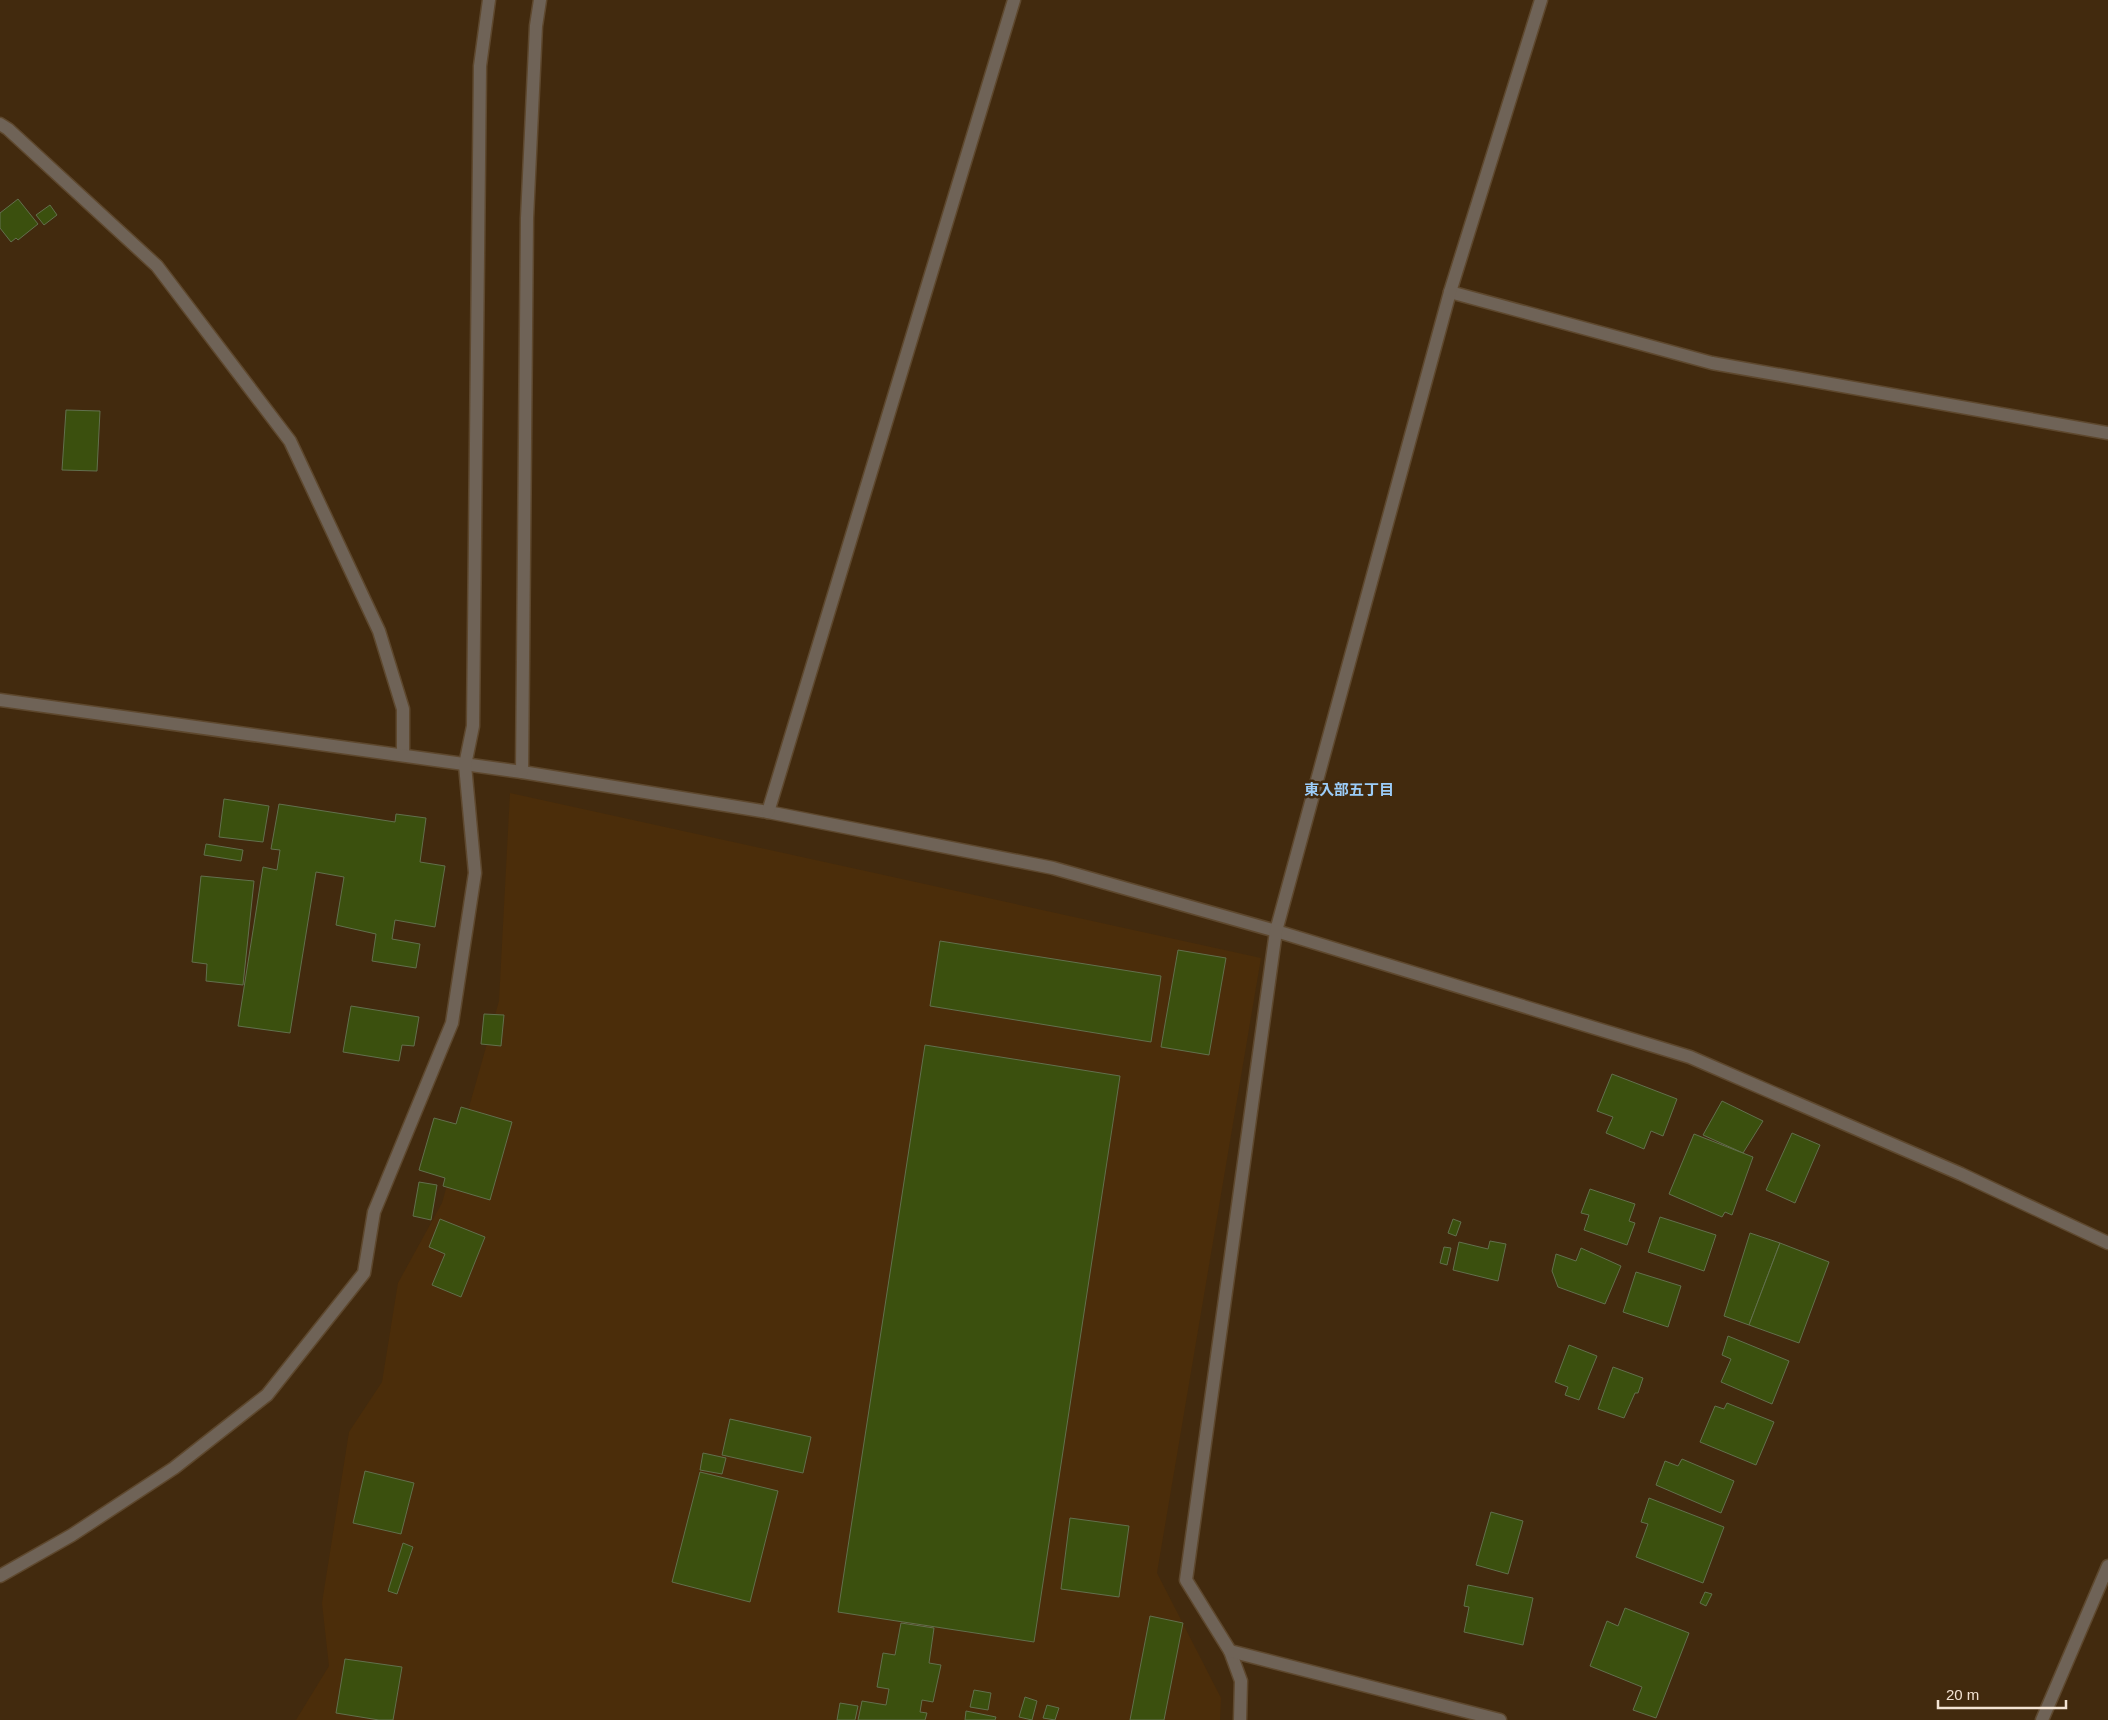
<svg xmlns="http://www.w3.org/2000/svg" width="2108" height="1720" font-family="Arial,'Noto Sans JP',sans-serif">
<rect width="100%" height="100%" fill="#422a0e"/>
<!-- built -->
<path fill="#4b2d0a" d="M510,793L1261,958L1157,1573L1221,1698L1220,1720H296L329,1666L322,1603L349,1432L382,1382L398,1283L442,1203L499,1001Z"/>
<!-- building -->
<g fill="#3b500e" stroke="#62704d">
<path d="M18,199L38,224L18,240L16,238L11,242L0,228V213Z"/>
<path d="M50,205L57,215L44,225L36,215Z"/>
<path d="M66,410L100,411L97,471L62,470Z"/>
<path d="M224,799L269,806L263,842L219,837Z"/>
<path d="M279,804L395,822L396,814L426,818L420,862L445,866L435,927L395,920L392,939L420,944L416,968L372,961L376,934L336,925L344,877L316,872L290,1033L238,1026L263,867L277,870L280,850L271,849Z"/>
<path d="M206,844L243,850L241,861L204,855Z"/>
<path d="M201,876L254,881L243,985L206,981L207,964L192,962Z"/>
<path d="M940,941L1161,976L1151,1042L930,1006Z"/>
<path d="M1178,950L1226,958L1209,1055L1161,1047Z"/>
<path d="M351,1006L419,1017L414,1046L402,1045L399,1061L343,1052Z"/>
<path d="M484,1014L504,1015L501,1046L481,1044Z"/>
<path d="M925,1045L1120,1076L1034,1642L838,1612Z"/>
<path d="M1612,1074L1677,1099L1663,1136L1651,1131L1644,1149L1606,1133L1613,1117L1597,1111Z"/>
<path d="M1722,1101L1763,1121L1743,1153L1703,1135Z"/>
<path d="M461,1107L512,1122L490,1200L443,1186L445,1178L419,1170L434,1118L456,1124Z"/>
<path d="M1792,1133L1820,1145L1795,1203L1766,1190Z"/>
<path d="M1694,1134L1753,1157L1732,1215L1725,1212L1722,1217L1669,1194Z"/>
<path d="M419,1182L437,1185L431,1220L413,1216Z"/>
<path d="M1590,1189L1635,1204L1629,1221L1635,1223L1627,1245L1584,1230L1589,1215L1581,1213Z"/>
<path d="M1660,1217L1716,1235L1704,1271L1648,1252Z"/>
<path d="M440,1219L485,1237L461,1297L432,1285L445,1254L429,1247Z"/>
<path d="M1453,1219L1461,1222L1456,1236L1448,1233Z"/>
<path d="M1750,1233L1780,1243L1749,1325L1724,1316Z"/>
<path d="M1490,1241L1506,1244L1498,1281L1453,1270L1459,1242L1488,1249Z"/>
<path d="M1780,1243L1829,1262L1799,1343L1749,1325Z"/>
<path d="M1444,1247L1451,1248L1447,1265L1440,1263Z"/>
<path d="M1581,1248L1621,1266L1605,1304L1558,1287L1552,1271L1556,1254L1576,1261Z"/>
<path d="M1636,1272L1681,1286L1668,1327L1623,1312Z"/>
<path d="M1728,1336L1789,1361L1772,1404L1721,1382L1731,1359L1722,1355Z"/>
<path d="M1569,1345L1597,1356L1579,1400L1565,1395L1568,1387L1555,1382Z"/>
<path d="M1613,1367L1643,1378L1638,1393H1635L1624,1418L1598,1409Z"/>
<path d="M1727,1403L1774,1422L1756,1465L1700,1442L1715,1406L1724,1409Z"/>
<path d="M730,1419L811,1437L803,1473L722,1455Z"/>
<path d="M703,1453L726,1458L722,1474L700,1470Z"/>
<path d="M1682,1459L1734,1481L1721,1513L1656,1485L1665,1461L1678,1466Z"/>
<path d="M365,1471L414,1483L401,1534L353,1523Z"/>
<path d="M700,1472L778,1491L750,1602L672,1582Z"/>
<path d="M1649,1498L1724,1527L1703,1583L1636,1557L1648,1524L1641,1522Z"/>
<path d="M1491,1512L1523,1521L1508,1574L1476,1565Z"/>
<path d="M1070,1518L1129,1526L1119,1597L1061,1589Z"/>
<path d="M403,1543L413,1547L397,1594L388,1591Z"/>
<path d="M1468,1585L1533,1598L1523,1645L1464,1632L1469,1607L1464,1606Z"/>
<path d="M1705,1592L1712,1594L1706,1606L1700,1603Z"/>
<path d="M1625,1608L1689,1633L1656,1718L1633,1710L1642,1687L1590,1666L1607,1621L1618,1626Z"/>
<path d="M1150,1616L1183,1623L1164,1720H1130Z"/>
<path d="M901,1623L934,1628L929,1663L941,1665L933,1702L922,1700L920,1712L927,1713L925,1720H858L862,1701L886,1705L889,1689L877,1687L883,1653L895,1655Z"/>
<path d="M345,1659L402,1667L393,1720H379L336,1713Z"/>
<path d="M974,1690L991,1693L988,1710L970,1707Z"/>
<path d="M1025,1697L1037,1701L1032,1720L1019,1717Z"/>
<path d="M840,1703L858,1706L855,1720H837Z"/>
<path d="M1047,1705L1059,1708L1055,1720L1043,1718Z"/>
<path d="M966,1711L996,1717L995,1720H965Z"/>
</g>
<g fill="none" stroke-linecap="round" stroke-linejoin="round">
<!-- minor casing -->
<g stroke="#5e482e" stroke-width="15">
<g id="minor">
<path d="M0,124L8,129L157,266L290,441L379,631L403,709V754"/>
<path d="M1450,292L1712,363L2108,433"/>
<path d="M0,700L522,772L768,812L1053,868L1276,931L1690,1057L1961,1174L2108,1243"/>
<path d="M522,772L527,218L536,26L540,0"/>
<path d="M768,812L1014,0"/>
<path d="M0,1576L72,1535L174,1468L267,1395L364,1273L374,1212L452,1023L475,873L465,765L473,726L480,66L489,0"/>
<path d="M1230,1651L1241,1681L1240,1720"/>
<path d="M1500,1720L1230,1651L1186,1580L1276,931L1450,292L1541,0"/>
<path d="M2042,1720L2108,1566"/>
</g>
</g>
<!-- minor -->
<use href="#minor" stroke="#6f6357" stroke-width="12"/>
</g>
<g text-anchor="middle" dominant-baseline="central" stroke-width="5" stroke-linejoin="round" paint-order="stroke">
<!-- neighbourhood labels -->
<g font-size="15" font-weight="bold" fill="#9ccdf9" stroke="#422a0e">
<text x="1349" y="789">東入部五丁目</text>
</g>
</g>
<!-- scale -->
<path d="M1938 1700v8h128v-8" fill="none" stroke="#f3e3d3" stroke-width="2.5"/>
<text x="1946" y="1700" font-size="15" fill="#f3e3d3" stroke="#422a0e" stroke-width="4" paint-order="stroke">20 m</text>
</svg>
